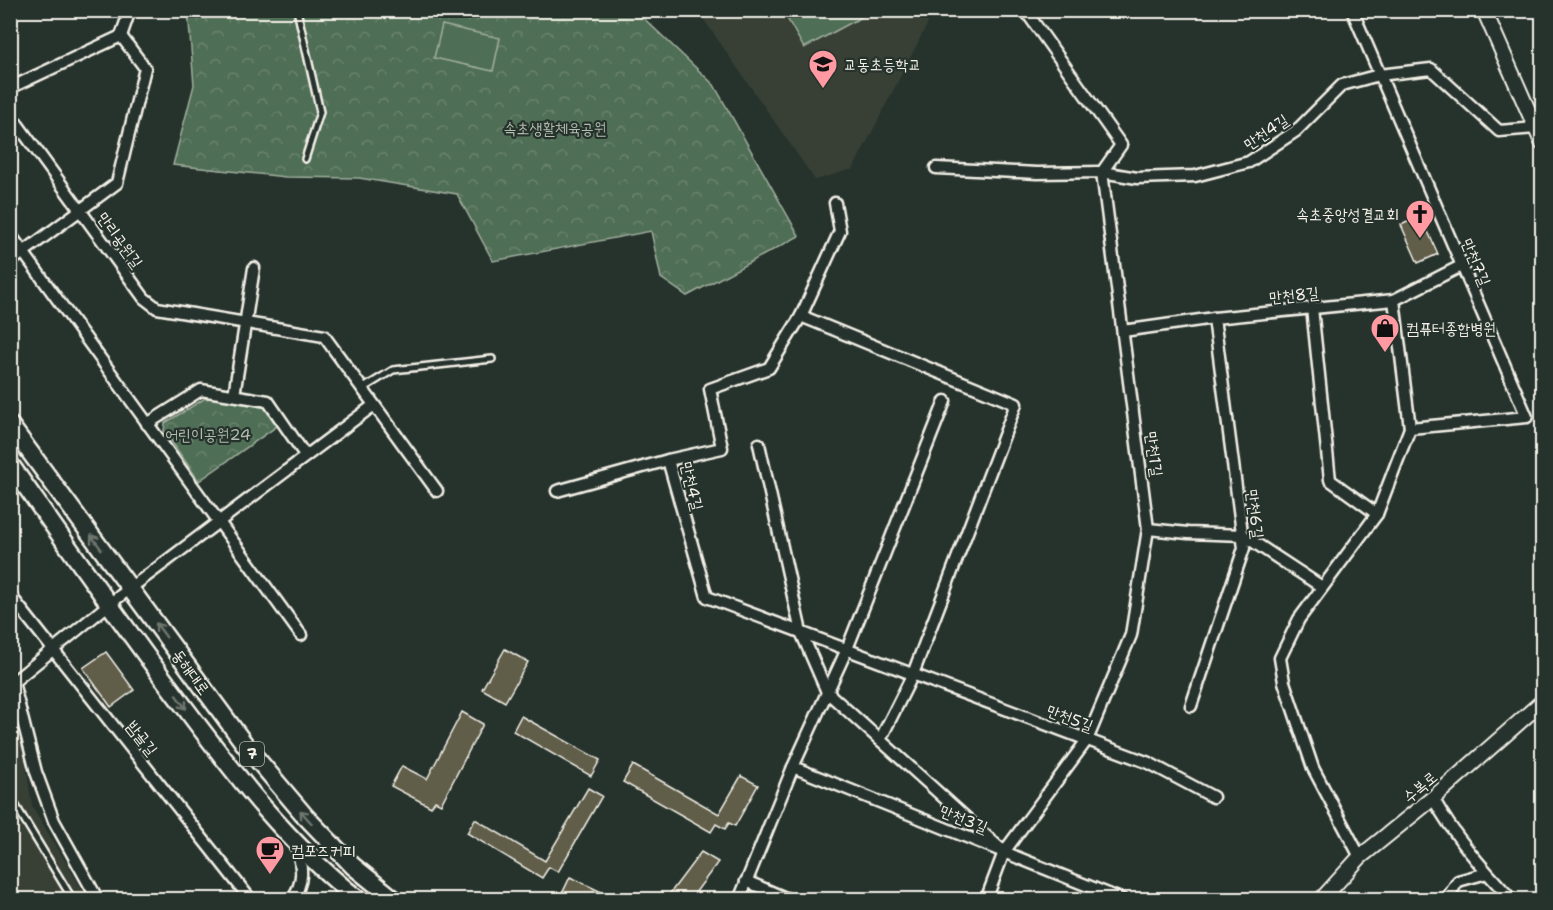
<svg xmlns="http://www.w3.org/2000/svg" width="1553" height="910" font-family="'Shantell Sans','Poor Story',sans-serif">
<defs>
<pattern id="forest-crowns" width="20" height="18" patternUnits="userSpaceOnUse" patternTransform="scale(1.5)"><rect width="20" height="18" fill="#506e56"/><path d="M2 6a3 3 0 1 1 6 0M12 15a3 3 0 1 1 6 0" fill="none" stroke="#6a836e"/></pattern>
</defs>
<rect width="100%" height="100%" fill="#26332d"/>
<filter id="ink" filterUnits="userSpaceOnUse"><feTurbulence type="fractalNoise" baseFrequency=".0167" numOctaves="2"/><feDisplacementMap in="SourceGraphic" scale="12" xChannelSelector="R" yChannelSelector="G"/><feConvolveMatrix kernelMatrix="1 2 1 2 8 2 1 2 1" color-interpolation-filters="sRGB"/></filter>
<g filter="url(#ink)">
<!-- built -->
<g fill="#374036">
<path d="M698,11H934L853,169L815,180Z"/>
<path d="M10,712L23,748L32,806L88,899H11Z"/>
</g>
<!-- forest -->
<g fill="url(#forest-crowns)" stroke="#a2b09f" stroke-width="1.5">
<path d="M188,11H636L714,85L799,236L687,296L661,278L651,231L493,261L457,194L359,178L286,177L173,165L194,85Z"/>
<path d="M207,397L267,408L280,424L199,481L164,431L165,423Z"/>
</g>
<!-- pitch -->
<g fill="#506e56" stroke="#a2b09f" stroke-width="1.5">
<path d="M783,11H873L804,48Z"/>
<path d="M442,25L500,38L493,71L434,58Z"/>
</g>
<!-- building -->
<g fill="#605d4a" stroke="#f4f1e8" stroke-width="1.5">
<path d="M1421,216L1438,254L1418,263L1401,225Z"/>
<path d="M505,649L528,662L505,702L482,689Z"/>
<path d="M106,652L134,690L111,707L83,668Z"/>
<path d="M462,712L483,724L441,804L435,801L431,807L391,786L402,766L427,779Z"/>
<path d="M521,716L600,760L591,776L513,731Z"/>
<path d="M633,765L719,814L741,776L758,785L735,826L729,823L725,829L716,824L711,832L623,782Z"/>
<path d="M588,788L602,796L558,872L549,867L542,878L467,833L475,819L545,861Z"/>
<path d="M701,852L718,862L690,900H665Z"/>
<path d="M570,877L618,900H574L562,894Z"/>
</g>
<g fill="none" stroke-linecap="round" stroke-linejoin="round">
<!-- service casing -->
<g stroke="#f4f1e8" stroke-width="10">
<g id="service">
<path d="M297,10L320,112L305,159"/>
<path d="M362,389L393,370L492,359"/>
<path d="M10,796L73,900"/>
</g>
</g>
<!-- minor casing -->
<g stroke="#f4f1e8" stroke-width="15">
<g id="minor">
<path d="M1352,10L1527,417L1410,428L1377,514L1299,619L1280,658L1284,682L1313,768L1360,857"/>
<path d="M121,36L130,10"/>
<path d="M10,88L121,36"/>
<path d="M10,114L144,298L157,308L324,336L437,491"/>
<path d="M936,168L1037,173L1102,172L1137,178L1195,176L1249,162L1296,131L1342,85L1379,75L1431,69L1499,131L1536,128L1542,124"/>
<path d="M10,234L301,635"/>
<path d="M10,262L117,183L145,68L121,36"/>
<path d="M1394,300L1410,428"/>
<path d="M1312,308L1330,480L1377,514"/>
<path d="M801,316L1016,404L913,674L880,740"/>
<path d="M1123,331L1214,318L1394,300L1461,266"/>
<path d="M234,395L254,268"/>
<path d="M147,424L201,390L268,401L305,455"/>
<path d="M759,444L801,632L827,692L1004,852"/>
<path d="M668,460L707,597L1149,763L1213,797"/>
<path d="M557,491L668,460L722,448L710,389L769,368L801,316L840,231L835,203"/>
<path d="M1148,529L1188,533L1243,535L1322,587"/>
<path d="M10,595L251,900"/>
<path d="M1191,706L1244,548L1214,318"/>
<path d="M793,767L1123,900"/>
<path d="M1433,798C1453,835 1483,869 1512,900"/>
<path d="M746,881L790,900"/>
<path d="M98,900L54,821L36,772L13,682L108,605L374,405"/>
<path d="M291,900C305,883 302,867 297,847"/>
<path d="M739,900L793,767L847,649L945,401"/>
<path d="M986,900L1004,852L1087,740L1131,635L1148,529L1102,172L1121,145L1025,10"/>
<path d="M1446,900L1458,881L1487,873"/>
</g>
</g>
<!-- tertiary casing -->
<g stroke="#f4f1e8" stroke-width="18">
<g id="tertiary">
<path d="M1484,10L1542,142"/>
<path d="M1321,900L1360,857L1433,798L1542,702"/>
</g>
</g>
<!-- primary casing -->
<g stroke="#f4f1e8" stroke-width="21">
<g id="primary">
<path d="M10,425L246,746L305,816L353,866L395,900"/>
<path d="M10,464C67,545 123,626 183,705C236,776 288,844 359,900"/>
</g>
</g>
<!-- service -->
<use href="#service" stroke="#26332d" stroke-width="5"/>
<!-- minor -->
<use href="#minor" stroke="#26332d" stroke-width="10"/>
<!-- tertiary -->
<use href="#tertiary" stroke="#26332d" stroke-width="14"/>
<!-- primary -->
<use href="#primary" stroke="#26332d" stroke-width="16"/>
</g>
<!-- one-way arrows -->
<defs><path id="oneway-shaft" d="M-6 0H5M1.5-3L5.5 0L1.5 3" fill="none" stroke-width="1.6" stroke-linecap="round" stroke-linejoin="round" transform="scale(1.5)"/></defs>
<g stroke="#6e766e">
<use href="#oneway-shaft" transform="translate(96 542) rotate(-126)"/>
<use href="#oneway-shaft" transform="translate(161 630) rotate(-126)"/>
<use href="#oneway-shaft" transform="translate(181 702) rotate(53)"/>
<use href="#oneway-shaft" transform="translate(306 817) rotate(-132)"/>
</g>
</g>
<!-- icons -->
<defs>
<g id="school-pin" transform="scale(1.5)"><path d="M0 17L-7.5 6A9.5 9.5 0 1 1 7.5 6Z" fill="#ff9aa2" stroke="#26332d"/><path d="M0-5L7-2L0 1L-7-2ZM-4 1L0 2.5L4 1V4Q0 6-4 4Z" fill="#111"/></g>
<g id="church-pin" transform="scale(1.5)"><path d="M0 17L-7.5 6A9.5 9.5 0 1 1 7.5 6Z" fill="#ff9aa2" stroke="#26332d"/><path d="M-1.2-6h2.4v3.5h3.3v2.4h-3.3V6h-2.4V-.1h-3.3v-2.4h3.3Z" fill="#111"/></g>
<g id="shop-pin" transform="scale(1.5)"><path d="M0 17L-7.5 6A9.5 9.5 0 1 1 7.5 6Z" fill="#ff9aa2" stroke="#26332d"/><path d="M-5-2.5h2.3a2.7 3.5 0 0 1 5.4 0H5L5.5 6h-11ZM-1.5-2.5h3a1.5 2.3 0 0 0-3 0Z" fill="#111"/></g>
<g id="cafe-pin" transform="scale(1.5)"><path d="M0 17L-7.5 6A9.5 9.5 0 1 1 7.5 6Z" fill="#ff9aa2" stroke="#26332d"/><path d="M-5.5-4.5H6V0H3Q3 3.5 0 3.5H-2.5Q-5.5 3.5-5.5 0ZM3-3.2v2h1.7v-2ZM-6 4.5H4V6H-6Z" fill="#111"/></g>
</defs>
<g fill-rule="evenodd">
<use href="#school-pin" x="823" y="64"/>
<use href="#church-pin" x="1420" y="214"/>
<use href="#shop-pin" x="1385" y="328"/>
<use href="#cafe-pin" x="270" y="850"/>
</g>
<g text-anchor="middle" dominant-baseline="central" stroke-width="4.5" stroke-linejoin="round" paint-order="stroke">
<!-- shield labels -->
<rect fill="#26332d" stroke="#b6b8b0" stroke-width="1.5" x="240" y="742" width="24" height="24" rx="4.5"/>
<g font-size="15" font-weight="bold" fill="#f4f1e8">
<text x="252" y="754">7</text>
</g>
<!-- poi labels -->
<g font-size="16" fill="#f4f1e8" stroke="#26332d" text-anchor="start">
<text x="844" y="64">교동초등학교</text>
<text x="1399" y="214" text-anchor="end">속초중앙성결교회</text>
<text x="1406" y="328">컴퓨터종합병원</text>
<text x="291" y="850">컴포즈커피</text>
</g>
<!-- park labels -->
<g font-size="16" fill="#b2bdae" stroke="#26332d">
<text x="555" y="128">속초생활체육공원</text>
<text x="208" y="434">어린이공원24</text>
</g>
<!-- street labels -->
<g font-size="16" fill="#f4f1e8" stroke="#26332d">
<text transform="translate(1266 132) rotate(-34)">만천4길</text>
<text transform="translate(120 240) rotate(54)">만리공원길</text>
<text transform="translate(1476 262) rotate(67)">만천7길</text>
<text transform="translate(1294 295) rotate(-6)">만천8길</text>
<text transform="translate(1154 454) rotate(82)">만천1길</text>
<text transform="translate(692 486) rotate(76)">만천4길</text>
<text transform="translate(1255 514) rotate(83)">만천6길</text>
<text transform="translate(191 672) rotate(54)">동해대로</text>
<text transform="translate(1070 718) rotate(21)">만천5길</text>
<text transform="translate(142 738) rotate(52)">밤골길</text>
<text transform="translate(1420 787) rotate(-40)">수복로</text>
<text transform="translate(964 819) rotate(22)">만천3길</text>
</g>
</g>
<!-- margin -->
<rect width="1553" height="910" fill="none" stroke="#26332d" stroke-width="36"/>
<rect x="18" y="18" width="1517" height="874" fill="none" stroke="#f4f1e8" stroke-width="2" filter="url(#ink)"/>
</svg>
